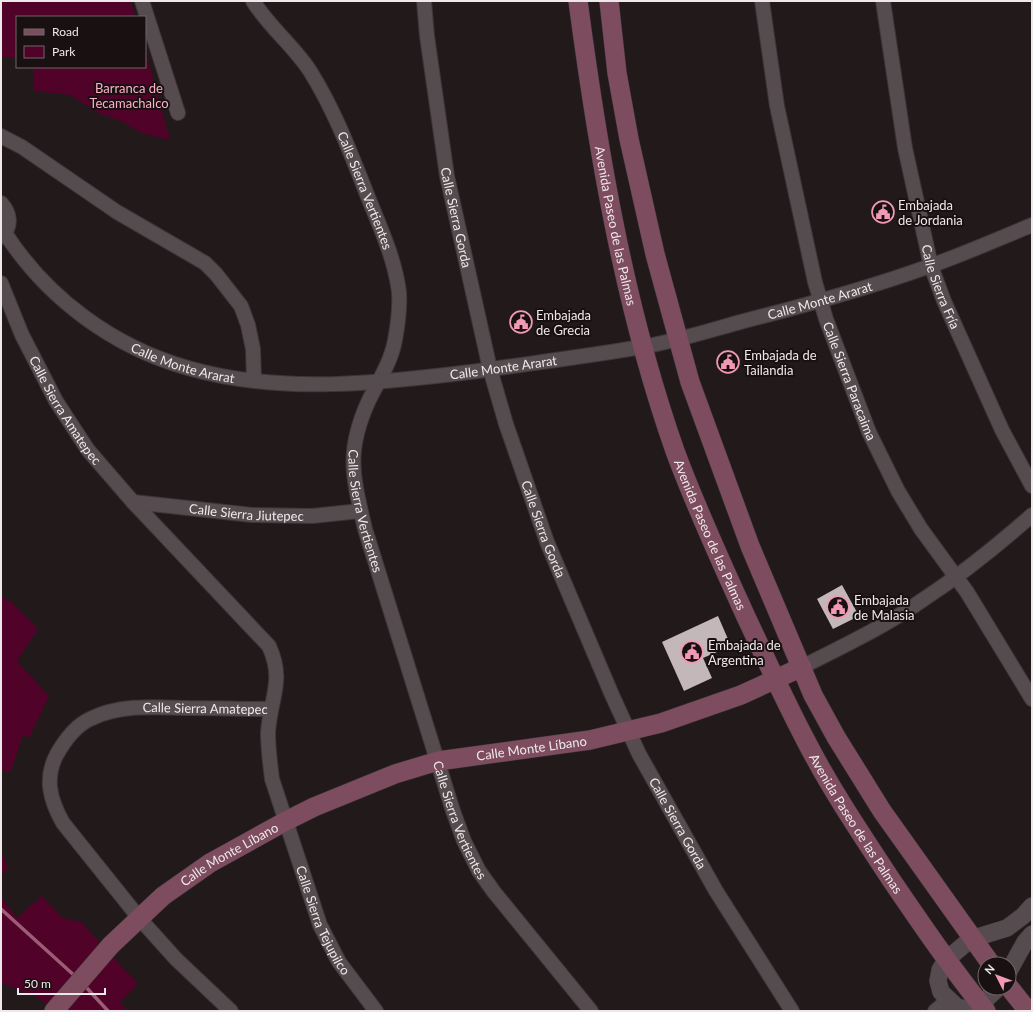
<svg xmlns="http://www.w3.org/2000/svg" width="1033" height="1012" font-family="Lato,sans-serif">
<rect width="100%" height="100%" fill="#22191b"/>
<!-- green -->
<g fill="#510228">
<path d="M1,1H131L135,17H17V58L1,57Z"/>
<path d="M145,49L170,140L142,133L119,120L100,114L70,95L34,91V67H145Z"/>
<path d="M1,596L14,604L38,629L17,661L49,696L29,738L23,735L11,771L1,772Z"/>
<path d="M1,852L8,868L1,874Z"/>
<path d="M42,896L63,918L81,922L138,984L120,1002L127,1011H58L34,996L1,983V897L17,918Z"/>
</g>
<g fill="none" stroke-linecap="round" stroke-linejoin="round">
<!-- stream -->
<g stroke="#9d5c76" stroke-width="3.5">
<path d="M1,909L76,977"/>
<path d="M85,986L108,1011"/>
</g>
</g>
<!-- building -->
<g fill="#c4b7ba">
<path d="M842,585L859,616L833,629L817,599Z"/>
<path d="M718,616L731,646L703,658L712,678L684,691L662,642Z"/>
</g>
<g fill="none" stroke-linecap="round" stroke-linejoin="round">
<!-- minor casing -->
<g stroke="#3d3738" stroke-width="16">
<g id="minor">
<path d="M142,1L178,113"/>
<path id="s1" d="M253,1C269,27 294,46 310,71C335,111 351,154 368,197C380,227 395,259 399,292C400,307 398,324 395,340C391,362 379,380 369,400C345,452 353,477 365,529L453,811L464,841L479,871L494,892L591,1011"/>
<path id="s2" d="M424,1L427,36L447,176L490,369L506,424L547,542L612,695L639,754L716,891L792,1011"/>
<path id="s3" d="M762,1L777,106L815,282L826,319L869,432L898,491L921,529L967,592L1032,699"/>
<path id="s4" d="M883,1L905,148L931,266L944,301L1002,430L1032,486"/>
<path d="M1,136L22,147L117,212L205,263L216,274L241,306L248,325L253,349L254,380"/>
<path d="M1,203C11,214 12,227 1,237"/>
<path id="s5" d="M5,233C47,298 113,347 188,368C281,395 383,383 478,371C533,363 588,356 642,347C677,341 711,330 744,321C807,305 869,288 930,266C964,254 998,239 1032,225"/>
<path id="s6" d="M1,283L22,335L56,401L88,450L133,502L269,646C285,681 270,698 268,733C268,748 270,763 272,779L320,925L339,962L376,1011"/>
<path id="s7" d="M133,502L252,515L312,516L360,511"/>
<path d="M802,667C843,646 886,626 924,599C962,574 998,545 1032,515"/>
<path id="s8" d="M231,1011L176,959L140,919L63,823C50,800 44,778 57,754C65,740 75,726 90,719C120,704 156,707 189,708C216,708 244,709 271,709"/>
<path d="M935,1011L948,1000"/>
</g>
</g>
<!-- tertiary casing -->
<g stroke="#3d3738" stroke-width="18">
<g id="tertiary">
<path d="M1009,971L1025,942L1032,934"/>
<path d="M998,988L981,1004L967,1009L957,1007L941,992L938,981L940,970L946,960L971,939L1007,928L1023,916L1032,906"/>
</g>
</g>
<!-- secondary casing -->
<g stroke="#3d3738" stroke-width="20">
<g id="secondary">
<path id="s9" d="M578,1C598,152 624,306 675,451C696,508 722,564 747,619C766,659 784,699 805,739C830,788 861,834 892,881C922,925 952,969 986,1011"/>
<path d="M609,1L617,73L629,139L655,254L690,382L750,546L813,695L836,737L882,811L991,964"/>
<path d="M1009,987L1028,1011"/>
<path id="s10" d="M54,1011L111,945L163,896L210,863L286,821L314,807L395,774L438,761L590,740L661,723L741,695L802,667"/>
</g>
</g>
<!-- minor -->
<use href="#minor" stroke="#564b4e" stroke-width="14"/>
<!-- tertiary -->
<use href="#tertiary" stroke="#564b4e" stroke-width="17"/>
<!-- secondary -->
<use href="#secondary" stroke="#7d4c5e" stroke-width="19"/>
</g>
<!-- icons -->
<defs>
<g id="civic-ring" transform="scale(1.15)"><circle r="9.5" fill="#191012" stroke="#f09ab5" stroke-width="1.5"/><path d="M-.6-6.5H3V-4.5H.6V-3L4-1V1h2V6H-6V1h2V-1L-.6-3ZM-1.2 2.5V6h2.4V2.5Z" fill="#f09ab5"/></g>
</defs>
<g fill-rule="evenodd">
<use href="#civic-ring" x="883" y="212"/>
<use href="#civic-ring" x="521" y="322"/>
<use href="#civic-ring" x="728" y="362"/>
<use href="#civic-ring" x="838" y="607"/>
<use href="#civic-ring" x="692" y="652"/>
</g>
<g text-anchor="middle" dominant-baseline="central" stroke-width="4" stroke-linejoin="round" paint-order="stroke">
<!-- park labels -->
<g font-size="13" fill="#fdb0c7" stroke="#191012">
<text x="129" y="88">Barranca de<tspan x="129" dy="15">Tecamachalco</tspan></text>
</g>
<!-- street labels -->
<g font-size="13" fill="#efe8ea" stroke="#191012">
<text stroke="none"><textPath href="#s1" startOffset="222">Calle Sierra Vertientes</textPath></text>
<text stroke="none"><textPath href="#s2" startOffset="219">Calle Sierra Gorda</textPath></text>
<text stroke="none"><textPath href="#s9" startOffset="228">Avenida Paseo de las Palmas</textPath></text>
<text stroke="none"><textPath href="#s4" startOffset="292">Calle Sierra Fría</textPath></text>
<text stroke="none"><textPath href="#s5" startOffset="874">Calle Monte Ararat</textPath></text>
<text stroke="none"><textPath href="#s5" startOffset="226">Calle Monte Ararat</textPath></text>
<text stroke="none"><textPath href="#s5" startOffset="550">Calle Monte Ararat</textPath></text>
<text stroke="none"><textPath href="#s3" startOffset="391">Calle Sierra Paracaima</textPath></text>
<text stroke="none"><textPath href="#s6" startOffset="143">Calle Sierra Amatepec</textPath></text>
<text stroke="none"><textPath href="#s1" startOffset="558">Calle Sierra Vertientes</textPath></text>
<text stroke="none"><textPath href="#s7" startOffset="114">Calle Sierra Jiutepec</textPath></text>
<text stroke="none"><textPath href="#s2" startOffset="543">Calle Sierra Gorda</textPath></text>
<text stroke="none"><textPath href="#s9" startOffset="552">Avenida Paseo de las Palmas</textPath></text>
<text stroke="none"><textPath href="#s8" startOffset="491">Calle Sierra Amatepec</textPath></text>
<text stroke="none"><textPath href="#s10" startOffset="561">Calle Monte Líbano</textPath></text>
<text stroke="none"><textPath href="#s1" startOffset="882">Calle Sierra Vertientes</textPath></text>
<text stroke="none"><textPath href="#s9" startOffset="876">Avenida Paseo de las Palmas</textPath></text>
<text stroke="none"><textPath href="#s2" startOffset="867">Calle Sierra Gorda</textPath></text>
<text stroke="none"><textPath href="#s10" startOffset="237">Calle Monte Líbano</textPath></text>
<text stroke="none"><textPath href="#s6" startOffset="741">Calle Sierra Tejupilco</textPath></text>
</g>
<!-- poi labels -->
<g font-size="13" fill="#efe8ea" stroke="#191012" text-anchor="start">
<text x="898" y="205">Embajada<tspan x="898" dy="15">de Jordania</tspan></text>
<text x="536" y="315">Embajada<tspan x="536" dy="15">de Grecia</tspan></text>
<text x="744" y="355">Embajada de<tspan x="744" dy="15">Tailandia</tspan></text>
<text x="854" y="600">Embajada<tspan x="854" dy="15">de Malasia</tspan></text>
<text x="708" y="645">Embajada de<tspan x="708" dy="15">Argentina</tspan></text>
</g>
</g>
<!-- border -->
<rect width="1033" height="1012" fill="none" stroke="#efe8ea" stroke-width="4"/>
<!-- legend -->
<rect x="16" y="16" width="130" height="52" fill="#191012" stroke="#6f6668"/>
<rect x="24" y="29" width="20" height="6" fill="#7d4c5e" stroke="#6f6668"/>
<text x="52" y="36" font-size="12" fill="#efe8ea">Road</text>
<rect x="24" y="46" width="20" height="12" fill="#510228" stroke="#6f6668"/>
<text x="52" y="56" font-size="12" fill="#efe8ea">Park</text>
<!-- north arrow -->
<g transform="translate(997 976) rotate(312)"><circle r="19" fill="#191012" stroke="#6f6668"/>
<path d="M0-3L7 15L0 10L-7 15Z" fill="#f09ab5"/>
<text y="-6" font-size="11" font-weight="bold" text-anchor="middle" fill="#efe8ea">N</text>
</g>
<!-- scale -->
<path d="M18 988v6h87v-6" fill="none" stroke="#efe8ea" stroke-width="2"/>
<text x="24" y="988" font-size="12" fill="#efe8ea" stroke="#191012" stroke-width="3" paint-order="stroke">50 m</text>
</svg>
